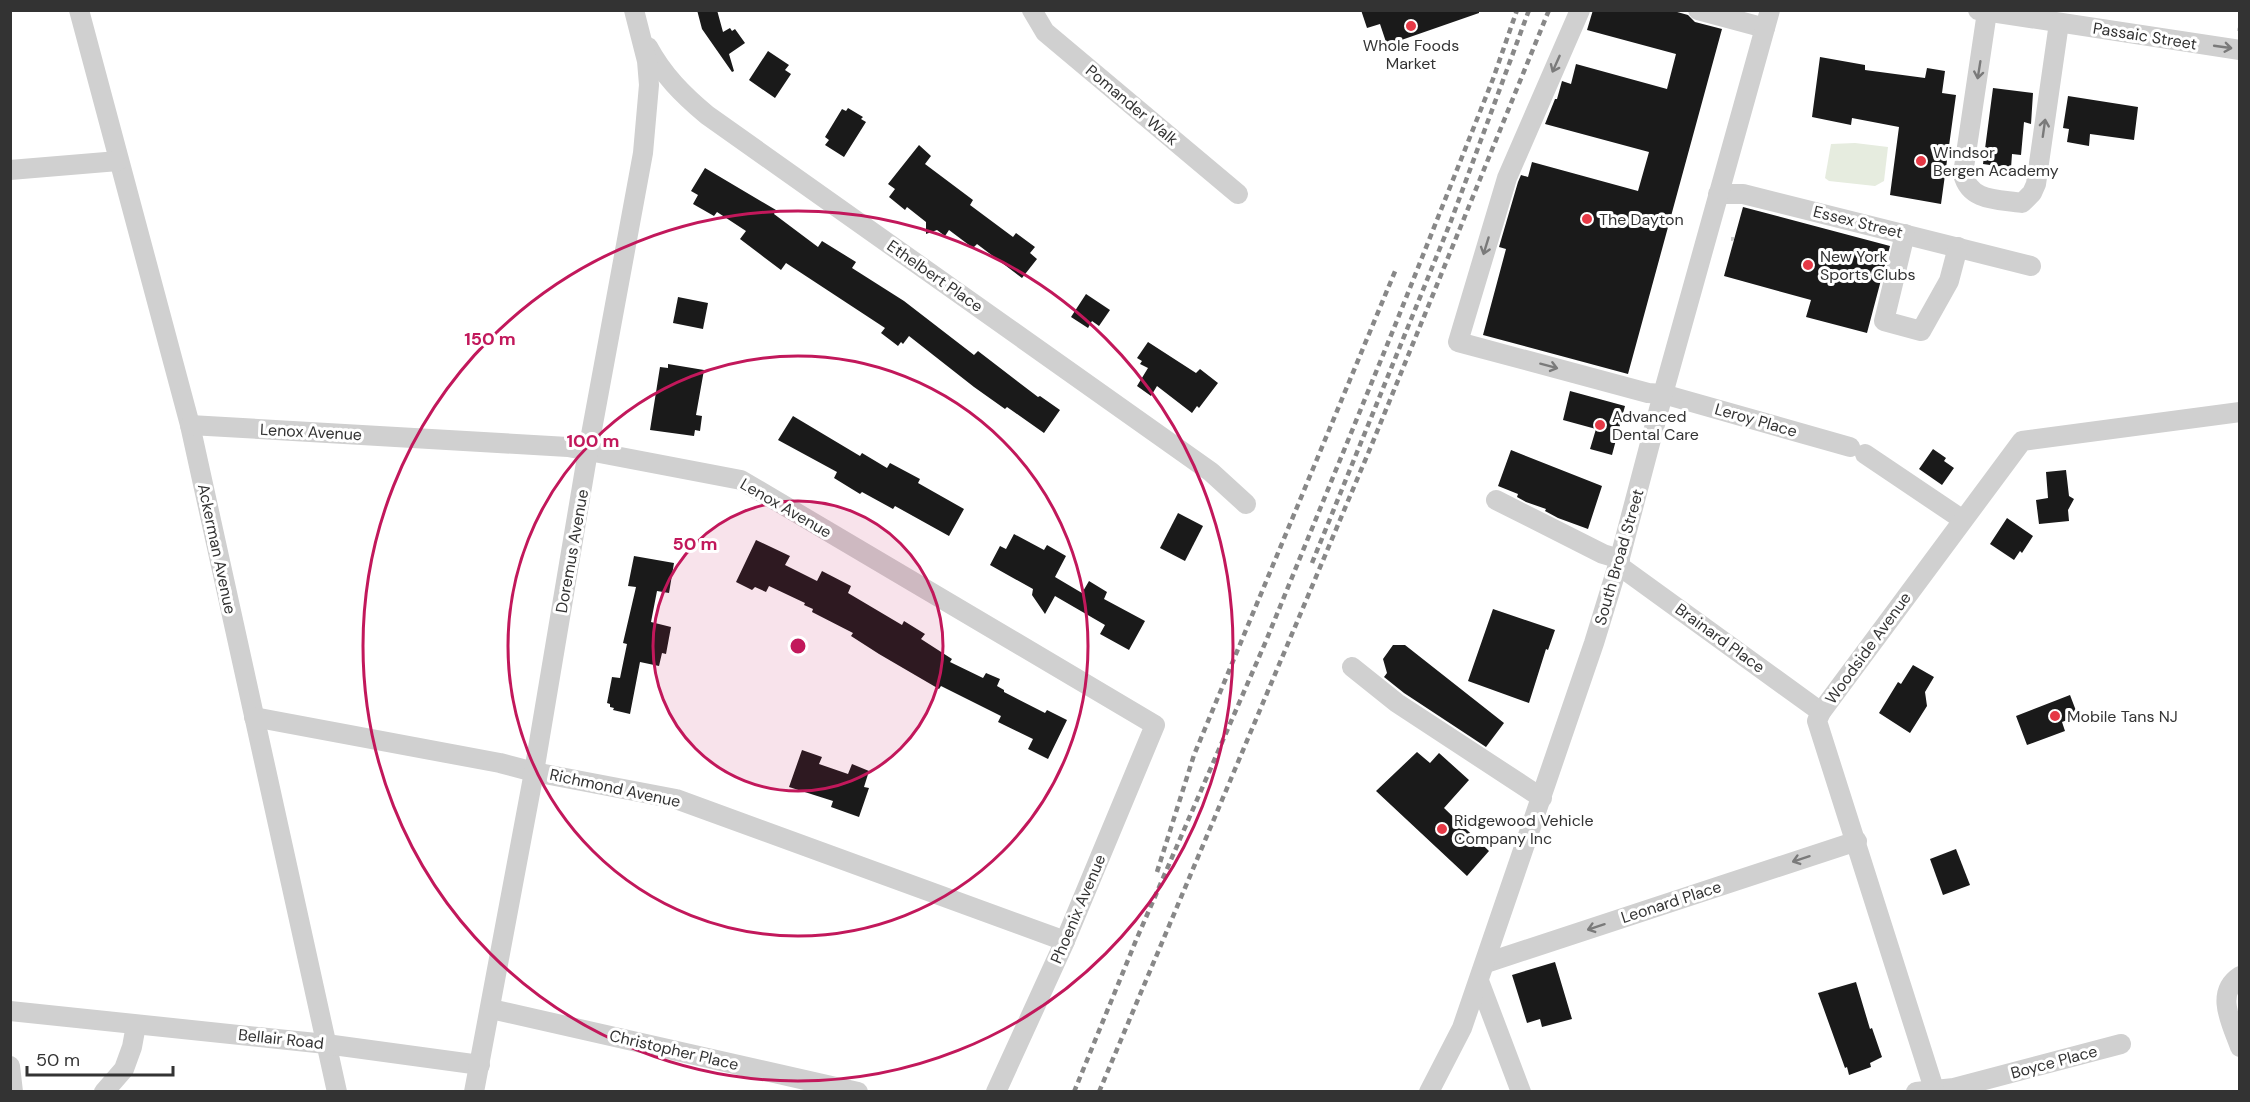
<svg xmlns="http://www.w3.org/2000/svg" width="2250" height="1102" font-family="'DM Sans',sans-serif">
<rect width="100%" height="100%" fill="#fff"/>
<!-- green -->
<path fill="#e6ecdf" d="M1855,143L1888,147L1884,181L1875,186L1829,181L1825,178L1831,144Z"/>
<!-- building -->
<g fill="#1a1a1a">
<path d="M697,10H717L723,32L730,28L732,31L735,29L745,43L729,54L734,71L732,72L702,29Z"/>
<path d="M1361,10H1479V13L1387,45L1380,24L1367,28Z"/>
<path d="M1593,10H1670L1688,15L1695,22L1722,29L1628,374L1483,335L1506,249L1499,247L1518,182L1521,175L1528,177L1532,162L1638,191L1649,152L1545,124L1555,99H1557L1562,81L1571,84L1576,64L1667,89L1676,54L1587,30Z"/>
<path d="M768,51L789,65L785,70L791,74L775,98L749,80Z"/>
<path d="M1820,57L1865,65V70L1925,78L1927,68L1945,71L1942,93L1956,95L1941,204L1890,195L1899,127L1852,118L1851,125L1812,117Z"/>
<path d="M1993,88L2033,93L2031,124L2024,122L2021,155L2012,154L2011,168L1983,164Z"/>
<path d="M2068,96L2138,107L2134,140L2090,134L2089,146L2067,142L2069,129L2063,128Z"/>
<path d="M848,108L863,117L861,119L866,122L844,157L825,145L829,140L825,137L842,109L846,111Z"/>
<path d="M919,145L931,156L925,164L973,200L970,205L1013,237L1016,233L1035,247L1030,253L1037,259L1022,278L977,244L973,248L949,230L945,236L937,230L926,234V222L907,207L905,210L889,197L895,189L888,184Z"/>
<path d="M705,168L776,210L774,214L818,247L822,241L856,262L852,268L904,301L974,355L978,351L1038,397L1040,396L1060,410L1044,433L1007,407L1005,409L974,387L909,336L903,344L901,342L898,346L881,333L885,328L786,263L781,270L740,239L746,231L717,212L714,216L693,204L698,195L691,191Z"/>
<path d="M1743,207L1890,246L1867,333L1806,317L1811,300L1724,276Z"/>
<path d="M1086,294L1110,310L1099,326L1092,321L1088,328L1071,317Z"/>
<path d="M678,297L708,303L703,329L673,323Z"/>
<path d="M1148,342L1196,373L1200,369L1218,383L1199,408L1197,406L1192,413L1157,386L1151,396L1137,386L1148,368L1140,364L1142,361L1137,358Z"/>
<path d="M668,364L704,370L696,415L702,416L700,431L695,430L694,436L650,430L660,367L668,368Z"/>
<path d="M1570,391L1625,406L1612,455L1590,449L1596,429L1563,420Z"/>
<path d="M793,416L860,456L862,453L887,468L890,463L920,479L918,483L964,509L949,536L895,506L893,509L862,492L860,494L834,478L837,472L778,440Z"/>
<path d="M1933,449L1946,458L1944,461L1954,468L1942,485L1919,469Z"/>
<path d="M1511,450L1602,486L1588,529L1558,518L1545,511L1546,509L1526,502L1517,497L1518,494L1498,486Z"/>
<path d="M2066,470L2069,496L2074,499L2068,510L2069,521L2039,524L2036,500L2048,498L2046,472Z"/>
<path d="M1178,513L1203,526L1185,561L1160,548Z"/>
<path d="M2007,518L2033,536L2022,553L2020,551L2014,560L1990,544Z"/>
<path d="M1014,534L1044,550L1047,545L1066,556L1055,577L1082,593L1089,581L1107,592L1104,599L1145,621L1129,650L1100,634L1105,625L1055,596L1045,614L1032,595L1033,589L990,565L1000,546L1006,549Z"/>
<path d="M756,540L790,556L785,565L817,581L822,571L851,586L848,593L902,625L904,621L925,634L921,639L952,659L950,662L983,678L986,673L1000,679L997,686L1004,690V692L1045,713L1047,710L1067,720L1048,759L1028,749L1033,739L998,722L1001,716L941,686L939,689L879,654L851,636L853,633L812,612L813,609L804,605L805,603L769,586L766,592L755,587L752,590L736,582Z"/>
<path d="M634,556L674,563L669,593L657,591L651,622L671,627L666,654L662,653L659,666L640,662L630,714L613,710L614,708L610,707V704L607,703L612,677L620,678L627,644L623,643L636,587L628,586Z"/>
<path d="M1493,609L1555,630L1548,650L1546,649L1529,703L1468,681Z"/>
<path d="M1393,645H1405L1504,723L1486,747L1404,693L1384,677L1387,673L1383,659Z"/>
<path d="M1913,665L1934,677L1925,692L1927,706L1910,733L1879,713L1898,682L1901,684Z"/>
<path d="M2070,695L2078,716L2062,722L2065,731L2027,745L2016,716Z"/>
<path d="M802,750L822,757L819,764L848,774L852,764L869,771L864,787L869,788L859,817L831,807L833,801L789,787Z"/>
<path d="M1417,752L1430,763L1439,753L1469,780L1444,808L1489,851L1467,876L1376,791Z"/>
<path d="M1956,849L1970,885L1943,895L1930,859Z"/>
<path d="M1555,962L1572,1019L1542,1027L1540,1019L1527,1023L1512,975Z"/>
<path d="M1856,982L1870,1029L1872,1028L1882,1057L1870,1063L1871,1067L1849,1075L1847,1067L1845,1068L1818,993Z"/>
</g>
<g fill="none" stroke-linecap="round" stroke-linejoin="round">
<!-- path -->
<g stroke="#cdcdcd" stroke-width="4" stroke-dasharray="3 3" stroke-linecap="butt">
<path d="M2239,31L2240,25"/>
<path d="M1731,239H1734"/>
</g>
<!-- minor -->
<g stroke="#d0d0d0" stroke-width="20">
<path d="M79,10L190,425L337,1092"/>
<path d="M1032,10L1045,32L1238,194"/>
<path d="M1580,10L1507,178L1458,342L1648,393L1663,394L1850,447"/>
<path d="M1698,10L1765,28"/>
<path d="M1978,10L2240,50"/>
<path d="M1987,12L1963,174C1970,202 1998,199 2022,203L2032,193L2036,184L2059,23"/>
<path d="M648,47C663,75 683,95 707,115L1211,472L1246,504"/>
<path d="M10,170L118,161"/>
<path d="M1718,194H1743L2031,266"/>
<path d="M1905,234L1884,321L1921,331L1949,281L1958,247"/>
<path d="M190,425L568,447L741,480L1155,725L1065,941L996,1092"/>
<path d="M1865,454L1963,520"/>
<path d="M1496,500L1603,554L1620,559"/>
<path d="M1618,565L1821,712"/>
<path d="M1352,667L1397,703L1542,798"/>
<path d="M254,717L500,763L534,772L676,799L1065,941"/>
<path d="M1486,963L1857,841"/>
<path d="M2240,976C2214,993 2232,1024 2240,1047"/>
<path d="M1479,981L1521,1092"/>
<path d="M491,1009L858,1092"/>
<path d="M10,1011L326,1044L480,1065"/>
<path d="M10,1066L13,1092"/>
<path d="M104,1092L124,1069L132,1047L136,1025"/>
<path d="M474,1092L534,772L588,451L643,153L649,85L647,61L634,10"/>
<path d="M1429,1092L1462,1028L1594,643L1618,565L1663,394L1770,10"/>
<path d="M1916,1092L1954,1088L2121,1044"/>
<path d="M1935,1092L1817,721L1821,712L2022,441L2240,412"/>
</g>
<!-- rail -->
<g stroke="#888" stroke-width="4.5" stroke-dasharray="6 4.5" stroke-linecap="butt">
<path d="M1312,563L1451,221L1529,10"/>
<path d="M1157,872L1194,755L1396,269"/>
<path d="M1074,1092L1137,938L1266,641L1394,328L1493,79L1517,10"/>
<path d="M1099,1092L1372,444L1549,10"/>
</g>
</g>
<!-- one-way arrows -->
<defs><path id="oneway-shaft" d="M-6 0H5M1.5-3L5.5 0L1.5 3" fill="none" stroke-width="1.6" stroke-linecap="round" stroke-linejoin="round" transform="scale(1.5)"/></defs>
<g stroke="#7a7a7a">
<use href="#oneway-shaft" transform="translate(2223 47) rotate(8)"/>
<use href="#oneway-shaft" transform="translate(1556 64) rotate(114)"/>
<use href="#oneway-shaft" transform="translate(1979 70) rotate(99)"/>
<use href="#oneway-shaft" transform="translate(2044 128) rotate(-82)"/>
<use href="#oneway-shaft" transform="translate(1486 246) rotate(107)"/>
<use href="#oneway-shaft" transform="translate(1549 366) rotate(15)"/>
<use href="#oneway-shaft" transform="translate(1801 859) rotate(162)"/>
<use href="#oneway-shaft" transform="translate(1596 927) rotate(162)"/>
</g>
<!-- distance rings -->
<circle cx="798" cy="646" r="145" fill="#c2185b" fill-opacity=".12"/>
<g fill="none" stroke="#c2185b" stroke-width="3">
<circle cx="798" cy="646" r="145"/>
<circle cx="798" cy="646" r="290"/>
<circle cx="798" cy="646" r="435"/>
</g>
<!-- markers -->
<g fill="#e63946" stroke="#fff" stroke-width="2">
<circle cx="1411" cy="26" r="6"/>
<circle cx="1921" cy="161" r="6"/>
<circle cx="1587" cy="219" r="6"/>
<circle cx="1808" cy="265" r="6"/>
<circle cx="1600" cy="425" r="6"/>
<circle cx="2055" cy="716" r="6"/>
<circle cx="1442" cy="829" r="6"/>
</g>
<g text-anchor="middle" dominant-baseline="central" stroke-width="6" stroke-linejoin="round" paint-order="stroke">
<!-- street labels -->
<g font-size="16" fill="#333" stroke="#fff">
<text transform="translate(2145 36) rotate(9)">Passaic Street</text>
<text transform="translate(1132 105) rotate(40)">Pomander Walk</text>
<text transform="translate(1858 222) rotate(14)">Essex Street</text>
<text transform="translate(935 276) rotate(35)">Ethelbert Place</text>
<text transform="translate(1756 420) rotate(16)">Leroy Place</text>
<text transform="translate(311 432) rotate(3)">Lenox Avenue</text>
<text transform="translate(786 508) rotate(30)">Lenox Avenue</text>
<text transform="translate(217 549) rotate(78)">Ackerman Avenue</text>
<text transform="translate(572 551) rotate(-80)">Doremus Avenue</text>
<text transform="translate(1619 557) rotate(-74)">South Broad Street</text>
<text transform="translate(1720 638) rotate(36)">Brainard Place</text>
<text transform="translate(1868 648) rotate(-54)">Woodside Avenue</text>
<text transform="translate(615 788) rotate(12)">Richmond Avenue</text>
<text transform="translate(1671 902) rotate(-18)">Leonard Place</text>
<text transform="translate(1078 909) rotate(-67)">Phoenix Avenue</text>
<text transform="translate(281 1039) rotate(6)">Bellair Road</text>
<text transform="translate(674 1050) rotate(13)">Christopher Place</text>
<text transform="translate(2054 1062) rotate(-15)">Boyce Place</text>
</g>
<!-- poi labels -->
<g font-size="16" fill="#333" stroke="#fff" text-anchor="start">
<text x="1411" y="45" text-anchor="middle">Whole Foods<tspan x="1411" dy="18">Market</tspan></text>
<text x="1933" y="152">Windsor<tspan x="1933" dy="18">Bergen Academy</tspan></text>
<text x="1599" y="219">The Dayton</text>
<text x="1820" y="256">New York<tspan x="1820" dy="18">Sports Clubs</tspan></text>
<text x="1612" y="416">Advanced<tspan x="1612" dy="18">Dental Care</tspan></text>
<text x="2067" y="716">Mobile Tans NJ</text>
<text x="1454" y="820">Ridgewood Vehicle<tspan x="1454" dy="18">Company Inc</tspan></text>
</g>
</g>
<circle cx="798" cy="646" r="9" fill="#c2185b" stroke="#fff" stroke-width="3"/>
<g font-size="18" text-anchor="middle" font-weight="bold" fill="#c2185b" stroke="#fff" stroke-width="6" stroke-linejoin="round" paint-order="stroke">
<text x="490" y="345">150 m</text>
<text x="593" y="447">100 m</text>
<text x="695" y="550">50 m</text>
</g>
<!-- border -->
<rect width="2250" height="1102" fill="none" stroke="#333333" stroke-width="24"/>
<!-- scale -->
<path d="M27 1066v9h146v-9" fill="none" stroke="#333333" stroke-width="3"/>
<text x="36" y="1066" font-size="18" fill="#333333" stroke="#ffffff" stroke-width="4.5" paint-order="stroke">50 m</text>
</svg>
